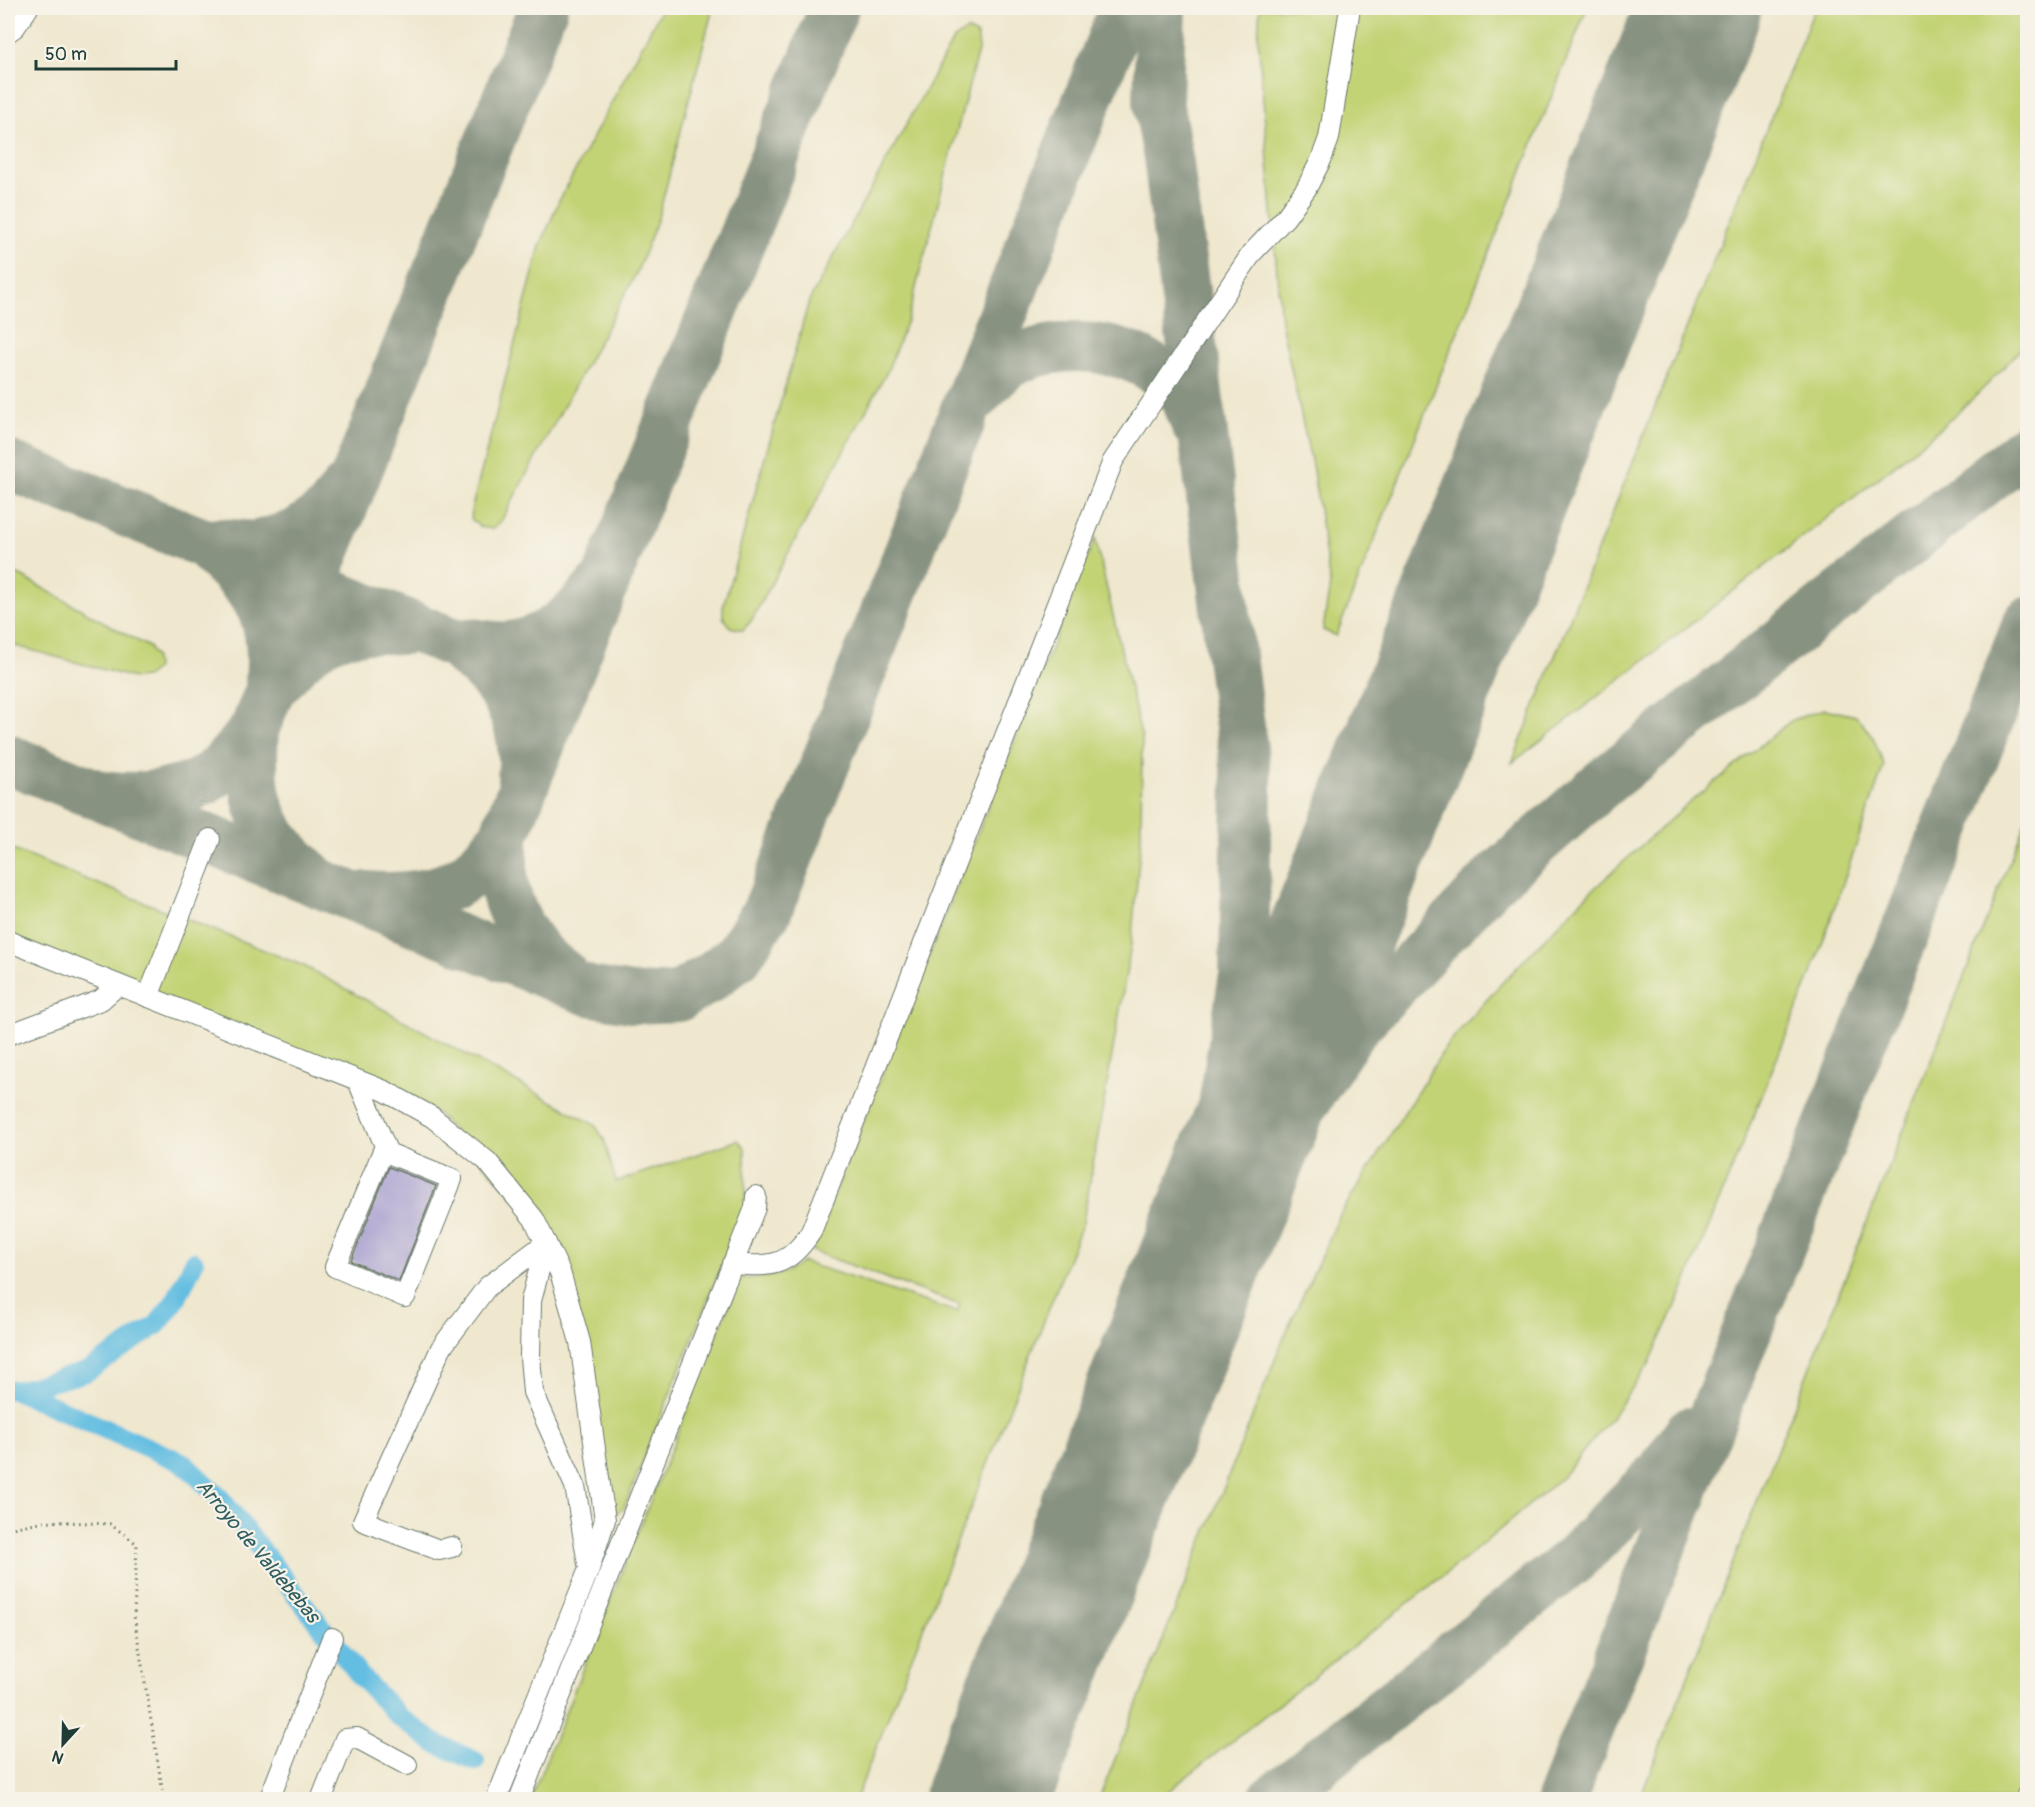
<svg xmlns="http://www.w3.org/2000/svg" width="2035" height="1807" font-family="Pangolin,sans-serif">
<rect width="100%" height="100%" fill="#f7f3e8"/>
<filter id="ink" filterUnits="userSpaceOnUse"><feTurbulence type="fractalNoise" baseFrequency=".0167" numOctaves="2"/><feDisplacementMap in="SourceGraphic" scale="12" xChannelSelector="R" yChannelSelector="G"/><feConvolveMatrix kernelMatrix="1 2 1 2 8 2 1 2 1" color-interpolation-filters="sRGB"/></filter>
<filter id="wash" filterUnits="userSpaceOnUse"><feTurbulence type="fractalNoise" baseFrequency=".008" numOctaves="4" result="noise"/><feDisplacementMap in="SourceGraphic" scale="24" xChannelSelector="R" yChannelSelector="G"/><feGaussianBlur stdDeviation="1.35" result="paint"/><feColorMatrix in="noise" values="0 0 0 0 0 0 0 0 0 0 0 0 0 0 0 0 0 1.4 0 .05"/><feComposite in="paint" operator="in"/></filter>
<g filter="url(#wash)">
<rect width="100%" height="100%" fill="#efe7ce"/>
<!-- green -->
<g fill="#c2d375" stroke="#708854" stroke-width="1.5">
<path d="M662,8H713L658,218L637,272L501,521L493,529L480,527L471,519L472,507L540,246L559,201Z"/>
<path d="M1260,8H1587L1336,636L1323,630L1330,584L1313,470L1281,322L1258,37Z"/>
<path d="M1815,8H2027V341C1969,412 1886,472 1813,529C1713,607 1612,685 1512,763Z"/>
<path d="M967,30L977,35L979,47L908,318L887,372L751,621L743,630L730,627L723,617V607L809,301L953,40Z"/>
<path d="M1095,538L1142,739L1141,838L1131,945L1083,1222L856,1799L530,1800L740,1278C765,1279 782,1277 803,1262L957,1312L960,1305L812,1251Z"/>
<path d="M8,569L149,647L155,657L156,669L146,677L134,678L8,644Z"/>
<path d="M1825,709L1856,716L1873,737L1884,765L1815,964L1683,1290L1649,1364L1612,1417L1562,1477L1472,1553L1158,1799H1099L1287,1330L1341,1213L1447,1045L1498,987L1588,894L1684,807L1792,720Z"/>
<path d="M2027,817V1793L2025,1800H1639Z"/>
<path d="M8,848L304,966L595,1125L604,1139L616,1182L738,1140L745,1148L746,1205L624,1508L605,1520L580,1342L534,1219L437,1113L8,941Z"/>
</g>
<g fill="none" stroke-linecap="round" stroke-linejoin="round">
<!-- canal -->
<g stroke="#63bee1" stroke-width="20">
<path d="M8,1389L18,1391L183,1463L221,1499L361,1677L399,1717L435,1743L475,1761"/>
<path d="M18,1391L86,1372L157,1325L176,1300L194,1262"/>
</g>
<!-- taxiway -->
<g stroke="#879281" stroke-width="50">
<path d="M972,400C984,386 999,369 1016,360C1069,335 1147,346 1183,396C1189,404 1192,416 1196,425"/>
<path d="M8,465L564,687"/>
<path d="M218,543L255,546L296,534L329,511L345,489"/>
<path d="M214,553C259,593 276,618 270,680"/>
<path d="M469,643C482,644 498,648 511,646C549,640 575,616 598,588"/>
<path d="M465,653C508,684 528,726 522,779"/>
<path d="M279,681C319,633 343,625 404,630"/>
<path d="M8,759L589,991L637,999L678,997L708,979L738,956L767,911L1124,8"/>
<path d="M113,796C142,799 193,793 216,772C230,760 242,744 254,730"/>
<path d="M503,838C504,855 501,875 505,890C514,924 534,954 563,974"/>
<path d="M310,875C256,828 250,799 254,730L543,8"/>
<path d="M367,896C399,899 436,896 463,879C478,869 491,851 503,838L834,8"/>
<path d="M1202,1286L1250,1186L1352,1030L1491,882L1603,783L2028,447"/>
<path d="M1132,1435L1213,1168L1244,975L1247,782L1168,157L1158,102L1161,8"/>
<path d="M1272,1800L1576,1558L1661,1472L1689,1432"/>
<path d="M1561,1800L2028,622"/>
</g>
<!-- runway -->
<path stroke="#879281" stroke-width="124" d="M986,1800L1699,8"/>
</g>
<g id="blocks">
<!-- building -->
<path fill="#aea6d1" d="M389,1167L436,1186L399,1281L351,1261Z"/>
</g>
</g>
<g filter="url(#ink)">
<use href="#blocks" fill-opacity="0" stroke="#68786a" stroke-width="1.5"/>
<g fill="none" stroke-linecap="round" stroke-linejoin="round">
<!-- minor casing -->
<g stroke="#68786a" stroke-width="22">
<g id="minor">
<path d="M8,32L15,27L28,8"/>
<path d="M8,941L385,1091L432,1117L487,1161L534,1219L560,1272L580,1342L605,1520L589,1569L496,1800"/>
<path d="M148,997L210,839"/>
<path d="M8,1035L101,1000L118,985"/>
<path d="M358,1081L385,1146L388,1153L452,1179L405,1297L335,1267L385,1146"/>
<path d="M546,1243L531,1301L530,1357L533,1392L575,1486L588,1564"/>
<path d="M732,1264C772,1267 788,1267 811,1232L1113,461L1252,253L1285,218L1306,189L1321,160L1329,138L1350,8"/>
<path d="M452,1547L439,1550L363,1521L441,1348L487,1287L546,1243"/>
<path d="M269,1800L332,1638"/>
<path d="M321,1800L345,1739L357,1738L407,1765"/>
<path d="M519,1800L755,1208L756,1196"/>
<path d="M2025,1800L2028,1793"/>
</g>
</g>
<!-- path -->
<path stroke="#68786a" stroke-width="3" stroke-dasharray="1.5 4.5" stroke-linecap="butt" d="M8,1529L44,1521L110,1524L137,1544L134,1616L164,1800"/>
<!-- minor -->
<use href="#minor" stroke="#fff" stroke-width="20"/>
</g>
</g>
<g text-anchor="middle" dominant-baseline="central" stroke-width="4.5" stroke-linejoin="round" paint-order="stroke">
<!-- water labels -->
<g font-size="20" font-style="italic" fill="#305d5f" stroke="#f7f3e8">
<text transform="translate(258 1551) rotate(50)">Arroyo de Valdebebas</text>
</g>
</g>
<!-- margin -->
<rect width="2035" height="1807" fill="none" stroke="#f7f3e8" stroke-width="30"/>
<!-- north arrow -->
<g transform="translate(63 1744) rotate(202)" stroke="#f7f3e8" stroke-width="4.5" paint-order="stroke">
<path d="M0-4.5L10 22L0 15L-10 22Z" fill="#1f3d34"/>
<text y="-9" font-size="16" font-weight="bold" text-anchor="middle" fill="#1f3d34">N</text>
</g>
<!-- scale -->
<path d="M36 60v9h140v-9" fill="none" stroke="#1f3d34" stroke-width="3"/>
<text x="45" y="60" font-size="18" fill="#1f3d34" stroke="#f7f3e8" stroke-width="4.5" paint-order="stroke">50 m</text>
</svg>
